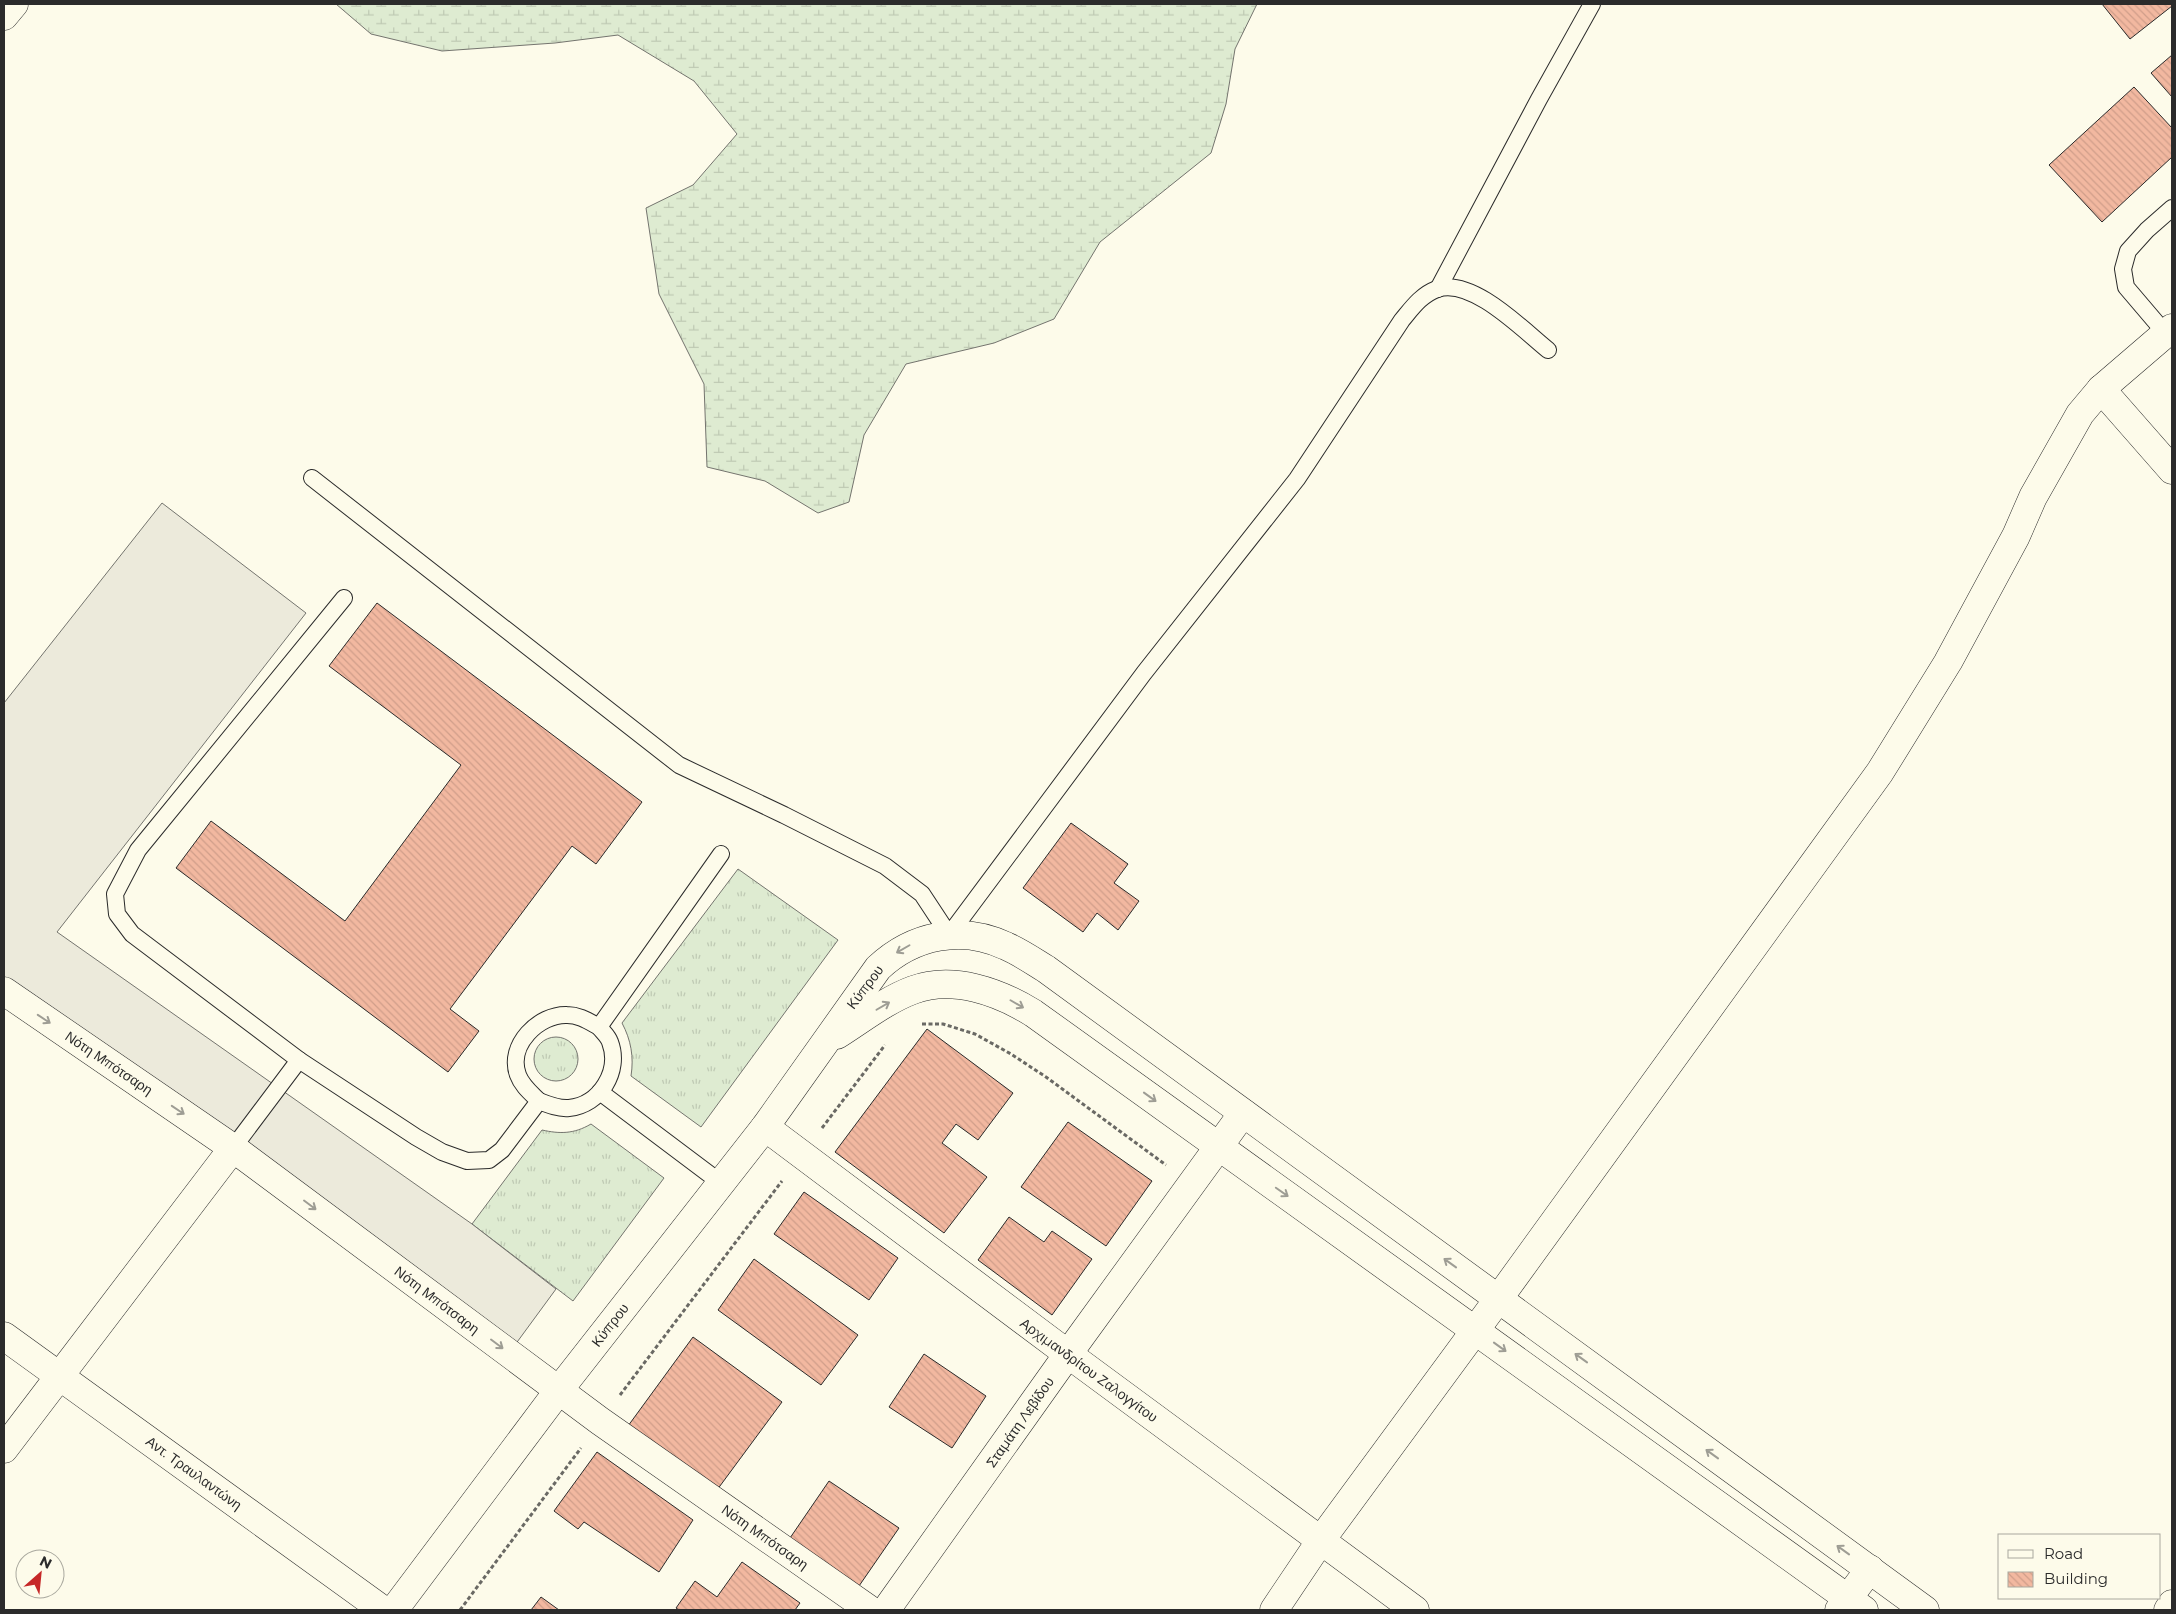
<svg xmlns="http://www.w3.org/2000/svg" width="2176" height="1614" font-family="Montserrat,sans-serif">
<defs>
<pattern id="grass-tufts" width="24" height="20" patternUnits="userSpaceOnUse" patternTransform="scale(1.25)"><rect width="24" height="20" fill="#deebd1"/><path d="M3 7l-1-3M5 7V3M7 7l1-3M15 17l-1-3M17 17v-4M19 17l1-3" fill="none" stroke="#bfcab4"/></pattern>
<pattern id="wetland-marsh" width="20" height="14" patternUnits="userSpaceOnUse" patternTransform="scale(1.25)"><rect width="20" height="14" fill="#deebd1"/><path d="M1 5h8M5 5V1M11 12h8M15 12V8" fill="none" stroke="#bfcab4"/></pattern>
<pattern id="building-back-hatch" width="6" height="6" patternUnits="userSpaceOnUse" patternTransform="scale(1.25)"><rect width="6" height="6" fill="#f2b8a0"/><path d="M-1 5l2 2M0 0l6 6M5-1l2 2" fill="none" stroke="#d09e8a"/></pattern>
</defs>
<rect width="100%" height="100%" fill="#fdfbea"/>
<!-- grass -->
<g fill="url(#grass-tufts)" stroke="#74746e">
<path d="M738,869L838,940L701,1127L631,1076C634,1057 631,1040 622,1023Z"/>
<circle cx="556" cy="1059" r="22"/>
<path d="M591,1124L664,1178L573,1301L472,1224L542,1130C560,1134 574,1134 591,1124Z"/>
</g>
<!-- wetland -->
<path fill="url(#wetland-marsh)" stroke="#74746e" d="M336,4H1257L1235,49L1226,104L1211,153L1100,242L1054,319L994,343L906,364L864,435L849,502L818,513L765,481L707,467L704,384L659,294L646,208L693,185L737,134L694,81L618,35L555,43L442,51L371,34Z"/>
<!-- parking -->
<path fill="#eceadb" stroke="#74746e" d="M162,503L306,613L57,932L472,1224L556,1289L512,1349L4,985V703Z"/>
<!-- building -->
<g fill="url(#building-back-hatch)" stroke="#2b2b2b">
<path d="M2102,4H2172V6L2130,39Z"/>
<path d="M2172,55V97L2151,73Z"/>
<path d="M2134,87L2172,128V157L2102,222L2049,165Z"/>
<path d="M377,603L642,802L596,864L572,846L450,1009L479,1031L448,1072L176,868L211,821L345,921L461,765L329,666Z"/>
<path d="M1071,823L1128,864L1114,883L1139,901L1118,930L1097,913L1083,932L1023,888Z"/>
<path d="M927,1029L1013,1093L978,1140L956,1124L942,1143L987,1177L944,1233L835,1152Z"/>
<path d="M1068,1122L1152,1181L1106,1246L1021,1187Z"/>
<path d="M804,1192L898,1258L869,1300L774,1234Z"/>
<path d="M1009,1217L1044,1242L1052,1231L1092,1259L1052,1315L978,1260Z"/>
<path d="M754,1259L858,1335L821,1385L718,1310Z"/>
<path d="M693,1337L782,1402L717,1490L628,1426Z"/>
<path d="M924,1354L986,1396L952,1448L889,1407Z"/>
<path d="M597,1452L693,1520L659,1572L584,1522L578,1529L554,1511Z"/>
<path d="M829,1481L899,1528L859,1586L790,1538Z"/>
<path d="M742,1562L800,1603L795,1610H679L676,1608L695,1581L717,1597Z"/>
<path d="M541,1597L559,1610H531Z"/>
</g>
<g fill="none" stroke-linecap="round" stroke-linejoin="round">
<!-- service casing -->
<g stroke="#2b2b2b" stroke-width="18">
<g id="service">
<path d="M1438,289L1539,99L1592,4"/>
<path d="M2166,334L2126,287L2123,269L2128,251L2147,230L2172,208"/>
<path d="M312,478L679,765L784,815L885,866L922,894L949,935L1144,673L1297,479L1402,320C1412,308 1421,295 1437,289C1472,277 1523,330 1548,350"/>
<path d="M299,1060L416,1137L442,1152L467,1161L489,1160L502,1150L539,1101C549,1105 559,1109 569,1108C600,1105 621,1071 610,1042C608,1036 603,1032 599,1027L721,854"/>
<path d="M600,1092L721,1183"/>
<path d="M539,1101C531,1093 522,1086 518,1075C507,1045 539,1014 567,1015C579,1015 588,1021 599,1027"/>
<path d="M233,1148L299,1060L132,934L117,914L115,894L138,850L344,598"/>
</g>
</g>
<!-- minor casing -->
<g stroke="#2b2b2b" stroke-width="29">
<g id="minor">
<path d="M2101,389L2172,470"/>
<path d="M4,991L233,1148L600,1421L870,1610"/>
<path d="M765,1127L1068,1354L1415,1610"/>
<path d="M4,1336L383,1610"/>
<path d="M4,1449L233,1148"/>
<path d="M886,1610L1068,1354L1243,1113"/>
<path d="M1274,1610L1321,1540L1499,1298L1880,772L1948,662L2016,536L2033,497L2080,414L2101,389L2172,328"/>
<path d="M1839,1610L1870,1569"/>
</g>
</g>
<!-- tertiary casing -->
<g stroke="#2b2b2b" stroke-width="29">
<path id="tertiary" d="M4,16L14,4"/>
</g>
<!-- secondary casing -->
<g stroke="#2b2b2b" stroke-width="29">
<g id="secondary">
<path d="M837,1035C861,1020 886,1000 913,990C953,975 999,992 1033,1013L1864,1610"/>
<path d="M394,1610L559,1390L765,1127L878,968C913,935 962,925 1006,946C1020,952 1033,961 1046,969L1925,1610"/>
<path d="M2168,1610L2172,1604"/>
</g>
</g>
<!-- path -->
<g stroke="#6a6964" stroke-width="3" stroke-dasharray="4 2.5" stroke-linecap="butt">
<path d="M922,1024H943L975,1034L1011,1054L1046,1077L1166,1165"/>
<path d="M822,1128L885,1045"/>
<path d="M620,1395L782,1181"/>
<path d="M460,1610L581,1448"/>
</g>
<!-- service -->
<use href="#service" stroke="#fdfbea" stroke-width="16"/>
<!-- minor -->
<use href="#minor" stroke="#fdfbea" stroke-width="28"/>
<!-- tertiary -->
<use href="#tertiary" stroke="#fdfbea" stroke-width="28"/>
<!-- secondary -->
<use href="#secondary" stroke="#fdfbea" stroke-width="28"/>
</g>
<!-- one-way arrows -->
<defs><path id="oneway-shaft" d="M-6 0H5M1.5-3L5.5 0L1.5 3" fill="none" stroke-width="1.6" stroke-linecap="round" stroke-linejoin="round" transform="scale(1.25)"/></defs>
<g stroke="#9e9d94">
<use href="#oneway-shaft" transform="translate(903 949) rotate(150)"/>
<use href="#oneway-shaft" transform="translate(1017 1004) rotate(30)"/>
<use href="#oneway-shaft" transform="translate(883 1006) rotate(-30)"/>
<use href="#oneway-shaft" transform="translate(44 1019) rotate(34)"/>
<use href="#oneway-shaft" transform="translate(1150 1097) rotate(36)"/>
<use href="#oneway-shaft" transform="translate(178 1110) rotate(34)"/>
<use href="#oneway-shaft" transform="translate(1282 1192) rotate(35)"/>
<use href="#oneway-shaft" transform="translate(310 1205) rotate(37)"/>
<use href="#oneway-shaft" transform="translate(1450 1263) rotate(-144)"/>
<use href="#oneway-shaft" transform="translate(497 1344) rotate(37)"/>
<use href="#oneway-shaft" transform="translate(1500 1347) rotate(36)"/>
<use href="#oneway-shaft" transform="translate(1581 1358) rotate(-144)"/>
<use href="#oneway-shaft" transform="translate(1712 1454) rotate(-144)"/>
<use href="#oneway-shaft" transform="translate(1843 1550) rotate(-144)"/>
</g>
<g text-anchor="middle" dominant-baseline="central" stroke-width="4" stroke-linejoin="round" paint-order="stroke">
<!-- street labels -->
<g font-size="14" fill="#2b2b2b" stroke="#fdfbea">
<text transform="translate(865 987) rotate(-53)">Κύπρου</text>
<text transform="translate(109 1063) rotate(34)">Νότη Μπότσαρη</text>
<text transform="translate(437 1300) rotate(37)">Νότη Μπότσαρη</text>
<text transform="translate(610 1325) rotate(-52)">Κύπρου</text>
<text transform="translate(1089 1370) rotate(36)">Αρχιμανδρίτου Ζαλογγίτου</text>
<text transform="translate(1020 1422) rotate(-55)">Σταμάτη Λεβίδου</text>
<text transform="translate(194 1473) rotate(36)">Αντ. Τραυλαντώνη</text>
<text transform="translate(765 1537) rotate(35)">Νότη Μπότσαρη</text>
</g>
</g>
<!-- border -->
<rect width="2176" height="1614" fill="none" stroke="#2b2b2b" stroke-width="10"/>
<!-- legend -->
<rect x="1998" y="1534" width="162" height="65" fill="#fdfbea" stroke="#a9a89e"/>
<rect x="2008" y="1550" width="25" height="8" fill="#fdfbea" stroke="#a9a89e"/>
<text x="2044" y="1559" font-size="15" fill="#2b2b2b">Road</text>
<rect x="2008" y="1572" width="25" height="15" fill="url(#building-back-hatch)" stroke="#a9a89e"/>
<text x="2044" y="1584" font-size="15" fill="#2b2b2b">Building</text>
<!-- north arrow -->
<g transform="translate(40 1574) rotate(27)"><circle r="24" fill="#fdfbea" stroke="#a9a89e"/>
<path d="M0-4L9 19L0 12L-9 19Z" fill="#c62828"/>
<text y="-8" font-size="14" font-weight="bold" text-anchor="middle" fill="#2b2b2b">N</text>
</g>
</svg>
